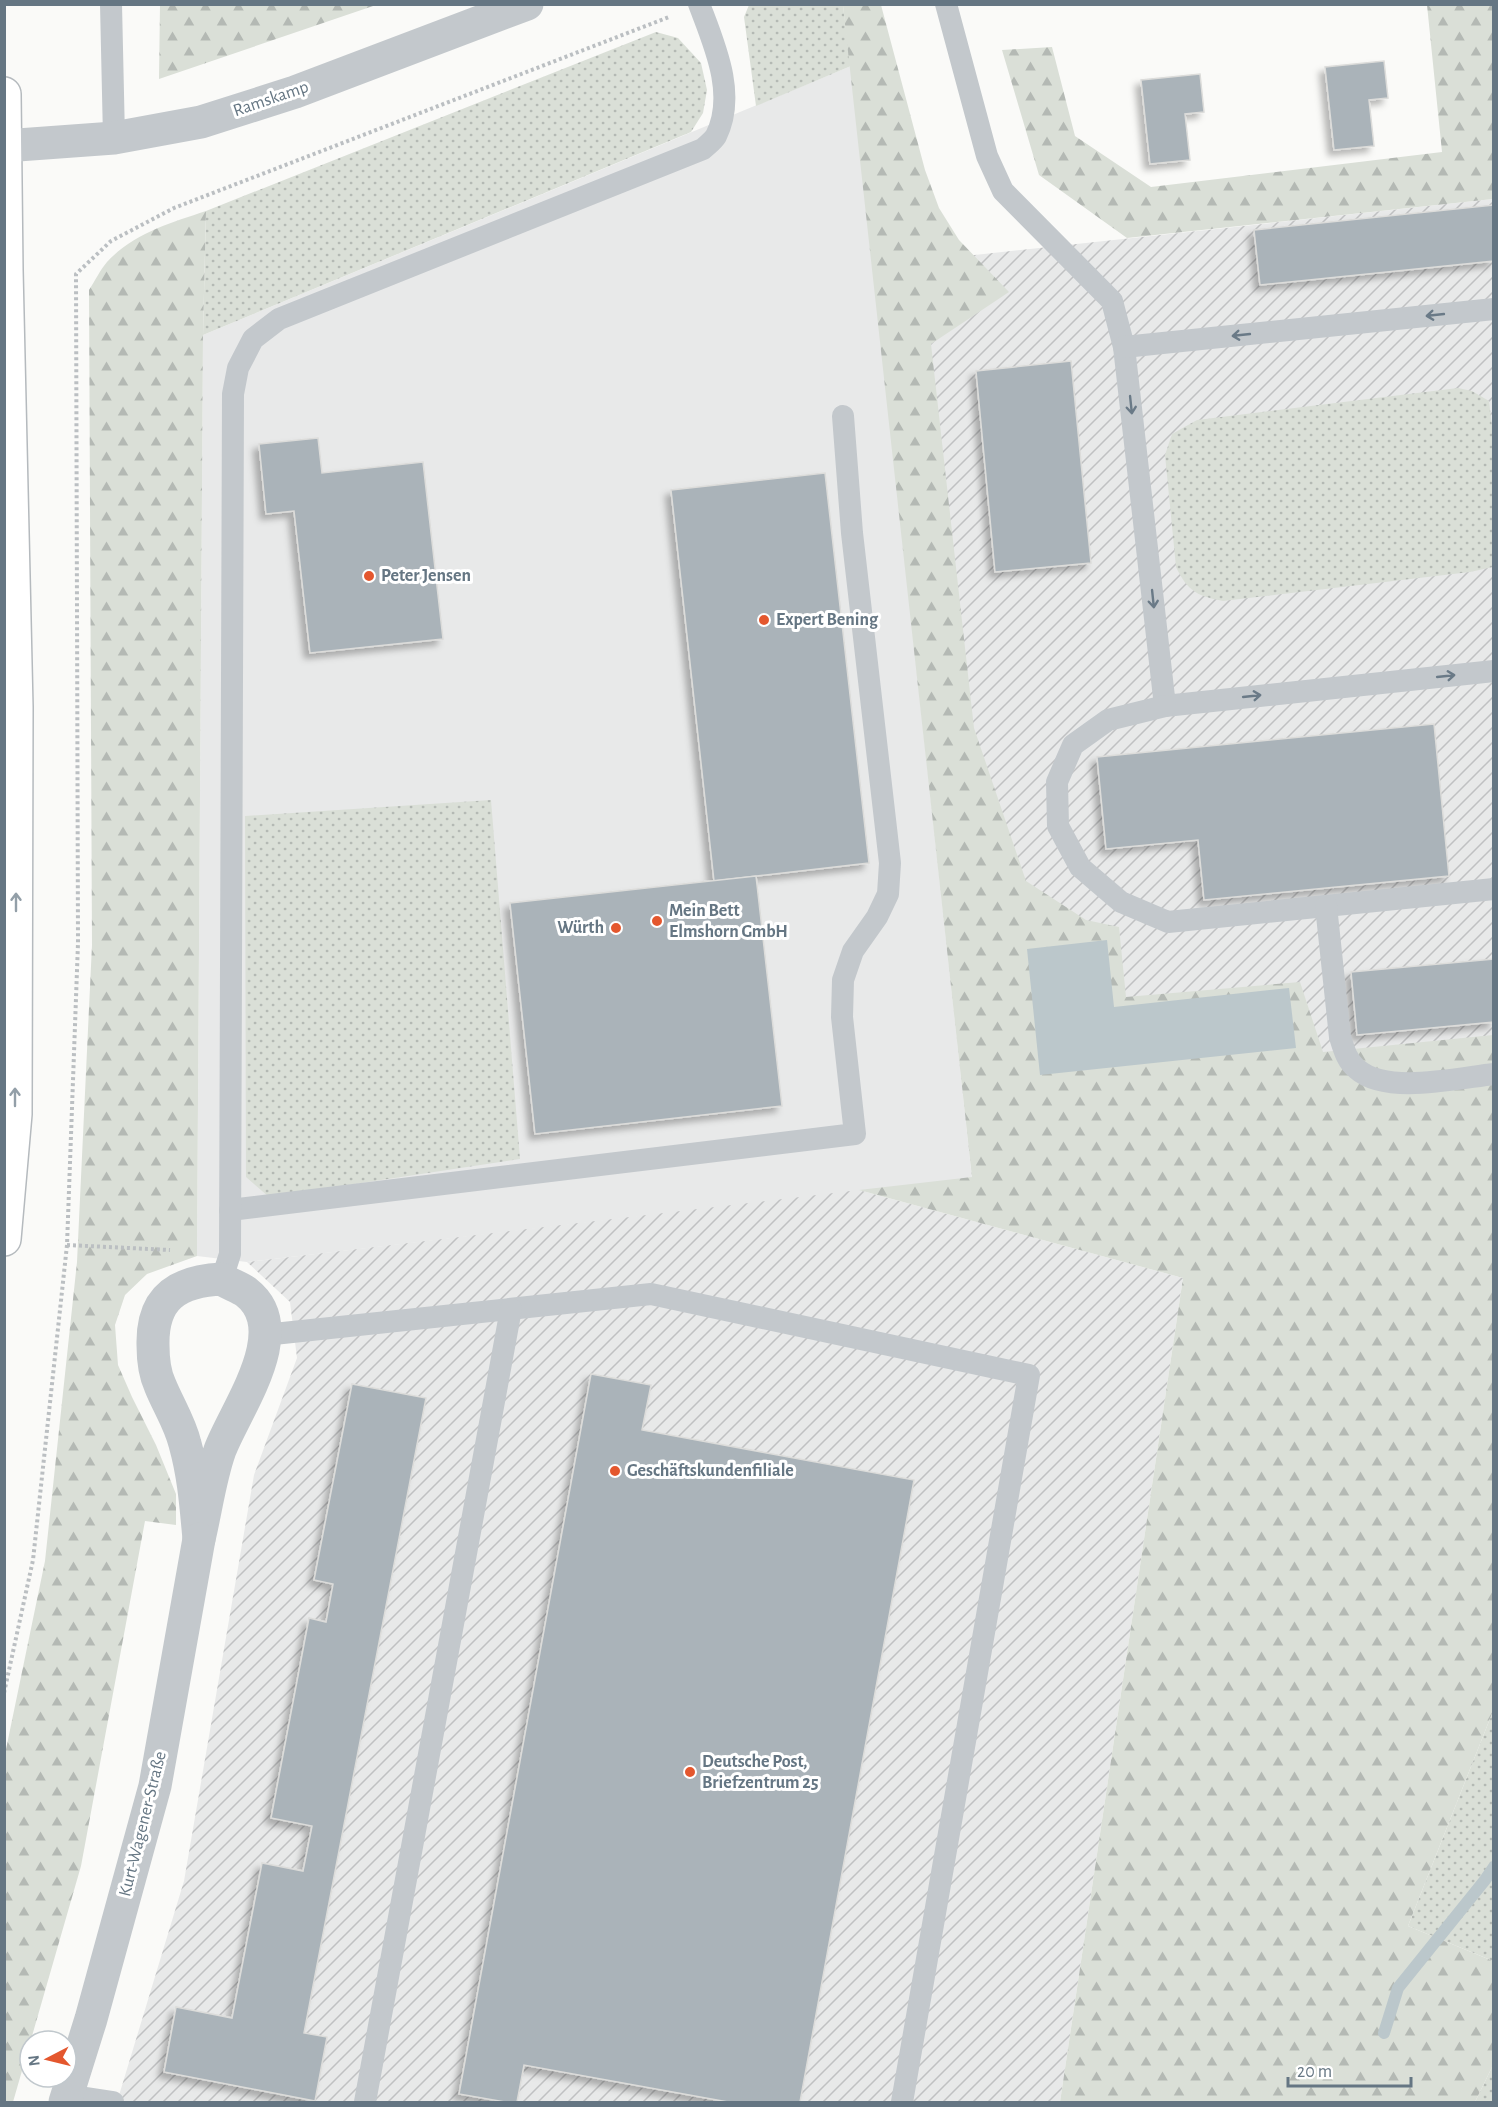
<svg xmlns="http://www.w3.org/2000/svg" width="1498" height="2107" font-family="'Alegreya Sans',sans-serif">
<defs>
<pattern id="industrial-furrows" width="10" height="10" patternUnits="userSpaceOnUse" patternTransform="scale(1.5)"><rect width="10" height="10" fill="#e8e9e9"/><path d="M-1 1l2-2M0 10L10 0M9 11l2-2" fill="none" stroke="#c0c1c2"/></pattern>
<pattern id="grass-dots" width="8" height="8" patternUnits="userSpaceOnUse" patternTransform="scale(1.5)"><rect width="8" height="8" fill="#dadfd7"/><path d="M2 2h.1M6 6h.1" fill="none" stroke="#b4b9b4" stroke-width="1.8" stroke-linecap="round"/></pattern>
<pattern id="forest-firs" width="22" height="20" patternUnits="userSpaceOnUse" patternTransform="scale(1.5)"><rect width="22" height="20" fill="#dadfd7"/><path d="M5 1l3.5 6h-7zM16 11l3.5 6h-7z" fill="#b4b9b4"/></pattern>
<filter id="shadow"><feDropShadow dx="-5.5" dy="5.5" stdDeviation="3" flood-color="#0004"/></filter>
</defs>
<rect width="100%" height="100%" fill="#fafaf8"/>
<!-- built -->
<path fill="#e8e9e9" d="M851,66L972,1178L247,1262L197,1256L203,335Z"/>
<!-- industrial -->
<g fill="url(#industrial-furrows)">
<path d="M1493,199V1120L972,1178L873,266Z"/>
<path d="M859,1190L1183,1278L1060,2102H117L184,1881L254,1475L297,1358L290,1302L247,1262Z"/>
</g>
<!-- grass -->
<g fill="url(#grass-dots)">
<path d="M749,5H849L843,6L851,66L756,106L744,17Z"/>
<path d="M656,32L678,38L701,63L707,90L703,113L691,132L203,335L206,211Z"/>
<path d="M1458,388L1472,391L1489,401L1494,443L1493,567L1470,572L1223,601C1198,596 1188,592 1176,567L1165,455L1172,434L1197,420Z"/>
<path d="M491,800L520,1159L269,1197L246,1177L245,816Z"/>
<path d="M1493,1711V1961L1408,1926Z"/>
<path d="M1493,2065V2102H1475Z"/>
</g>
<!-- forest -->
<g fill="url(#forest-firs)">
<path d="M849,4L881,5L925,170L939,208L959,240L1009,292L931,344L974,728L1026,881L1086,920L1119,927L1126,997L1300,982L1323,1052L1493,1035V1711L1408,1926L1493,1961V2065L1475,2102H1060L1183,1278L859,1190L972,1177L843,6Z"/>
<path d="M160,5V4L376,5L159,79Z"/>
<path d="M1427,5H1493V199L1127,238L1039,175L1002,50L1052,47L1075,136L1151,187L1442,152Z"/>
<path d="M206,211L203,335L197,1256L147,1274L125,1295L115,1325L118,1365L132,1397L156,1445L176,1494V1525L145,1521L81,1866L13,2102H5V1754L45,1561L77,1262L92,945L89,290C95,281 100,270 107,262C134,233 170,223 206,211Z"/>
</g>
<!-- water -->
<path fill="#bbc7cb" d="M1107,940L1114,1007L1289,988L1296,1048L1040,1075L1027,949Z"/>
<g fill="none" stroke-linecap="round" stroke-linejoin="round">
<!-- stream -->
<path stroke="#bbc7cb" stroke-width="12" d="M1384,2033L1398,1988L1485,1880L1494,1867"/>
</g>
<!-- building -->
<g fill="#aab3b9" stroke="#dcdcda" stroke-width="1.5" filter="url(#shadow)">
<path d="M1384,61L1388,98L1369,100L1374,146L1334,150L1325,67Z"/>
<path d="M1200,74L1204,112L1185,114L1190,160L1150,164L1141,80Z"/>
<path d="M1494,205V261L1260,285L1254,230Z"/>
<path d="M1071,361L1091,563L995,572L976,371Z"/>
<path d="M318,438L322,473L423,462L443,639L310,653L294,511L266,514L259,444Z"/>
<path d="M825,473L869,863L714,881L671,490Z"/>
<path d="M1434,724L1449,876L1204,900L1198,840L1106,849L1097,757Z"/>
<path d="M756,876L782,1106L535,1134L510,903Z"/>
<path d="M1494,959V1022L1357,1035L1351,972Z"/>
<path d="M591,1374L651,1385L642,1430L914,1480L800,2102H728L524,2065L517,2102H505L459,2094Z"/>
<path d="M352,1384L426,1398L304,2033L327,2037L315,2101L164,2072L176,2007L232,2018L262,1863L303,1871L312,1826L271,1818L309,1618L326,1622L333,1584L314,1580Z"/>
</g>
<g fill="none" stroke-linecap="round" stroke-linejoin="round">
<!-- primary casing -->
<g stroke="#b5babe" stroke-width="36">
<path id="primary" d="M4,94L6,270L16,707L15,1114L4,1239"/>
</g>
<!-- path -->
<g stroke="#bbbfc2" stroke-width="4" stroke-dasharray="3 3" stroke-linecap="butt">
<path d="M67,1245L170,1250"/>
<path d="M4,1693L33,1560L67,1245L78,943L76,274L111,241L174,208L669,17"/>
</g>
<!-- service -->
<g stroke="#c3c8cc" stroke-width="22">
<path d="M111,4L114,138"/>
<path d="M946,4L987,156L1003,191L1112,301L1124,347L1165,706L1494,671"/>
<path d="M1124,347L1494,309"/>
<path d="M1165,706L1108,720L1073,745L1057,782L1058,826L1080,867L1121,902L1168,922L1494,889"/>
<path d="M1326,906L1340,1037C1344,1050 1347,1061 1357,1069C1386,1095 1458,1078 1494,1074"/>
<path d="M230,1210L855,1134L842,1017L843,980L853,951L877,917L888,894L890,863L852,533L843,416"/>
<path d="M222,1279L230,1254L233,394L238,368L253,339L279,319L703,149C707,145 713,141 716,136C737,94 714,44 699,4"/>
<path d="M264,1335L651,1294L1029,1375L902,2102"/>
<path d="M67,2095L113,2102"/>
<path d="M365,2102L511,1309"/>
</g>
<!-- minor -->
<g stroke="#c3c8cc" stroke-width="33">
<path d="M222,1279C229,1284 239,1287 246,1292C295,1330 236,1408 220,1450C210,1478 206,1510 199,1539C196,1507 194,1476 185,1444C180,1423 168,1405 160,1385C154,1372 153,1359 153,1345C152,1298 177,1281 222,1279Z"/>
<path d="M65,2102L91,2019L155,1786L199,1539"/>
</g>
<!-- tertiary -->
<path stroke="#c3c8cc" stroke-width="33" d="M4,146L114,138L201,122L295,92L527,4"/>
<!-- primary -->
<use href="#primary" stroke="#fff" stroke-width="33"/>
</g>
<!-- one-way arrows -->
<defs><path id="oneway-shaft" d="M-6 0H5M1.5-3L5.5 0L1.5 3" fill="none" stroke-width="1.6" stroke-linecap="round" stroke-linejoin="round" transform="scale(1.5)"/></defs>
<g stroke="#6a7a87">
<use href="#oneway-shaft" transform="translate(1435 315) rotate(174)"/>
<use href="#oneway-shaft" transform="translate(1241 335) rotate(174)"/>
<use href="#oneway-shaft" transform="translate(1131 405) rotate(84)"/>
<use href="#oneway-shaft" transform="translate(1153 599) rotate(84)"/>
<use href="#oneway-shaft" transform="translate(1446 676) rotate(-6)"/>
<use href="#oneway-shaft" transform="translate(1252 696) rotate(-6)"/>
</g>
<g stroke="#939fa8">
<use href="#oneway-shaft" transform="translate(16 902) rotate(-90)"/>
<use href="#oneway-shaft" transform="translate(15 1097) rotate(-90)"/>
</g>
<!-- markers -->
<g fill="#e4572e" stroke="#fff" stroke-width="2">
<circle cx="369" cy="576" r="6"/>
<circle cx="764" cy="620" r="6"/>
<circle cx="657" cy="921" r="6"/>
<circle cx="616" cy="928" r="6"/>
<circle cx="615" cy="1471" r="6"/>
<circle cx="690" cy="1772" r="6"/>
</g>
<g text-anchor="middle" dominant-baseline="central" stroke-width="6" stroke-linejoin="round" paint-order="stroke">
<!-- street labels -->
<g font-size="18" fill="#657683" stroke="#fff">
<text transform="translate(271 99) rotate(-19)">Ramskamp</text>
<text transform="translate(143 1824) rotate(-76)">Kurt-Wagener-Straße</text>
</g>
<!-- poi labels -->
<g font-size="18" font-weight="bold" fill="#657683" stroke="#fff" text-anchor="start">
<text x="381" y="576">Peter Jensen</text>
<text x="776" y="620">Expert Bening</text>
<text x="669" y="911">Mein Bett<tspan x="669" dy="21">Elmshorn GmbH</tspan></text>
<text x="604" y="928" text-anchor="end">Würth</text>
<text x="627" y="1471">Geschäftskundenfiliale</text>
<text x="702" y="1762">Deutsche Post,<tspan x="702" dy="21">Briefzentrum 25</tspan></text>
</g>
</g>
<!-- border -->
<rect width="1498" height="2107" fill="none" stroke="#657683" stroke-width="12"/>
<!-- north arrow -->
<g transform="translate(48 2059) rotate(263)"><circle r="28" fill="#ffffff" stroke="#c1c8cd" stroke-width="1.5"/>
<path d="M0-4.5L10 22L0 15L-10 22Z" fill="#e4572e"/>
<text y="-9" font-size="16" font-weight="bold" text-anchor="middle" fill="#657683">N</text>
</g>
<!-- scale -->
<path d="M1288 2077v9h123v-9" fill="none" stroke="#657683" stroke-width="3"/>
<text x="1297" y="2077" font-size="18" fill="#657683" stroke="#ffffff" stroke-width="4.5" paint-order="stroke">20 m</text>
</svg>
